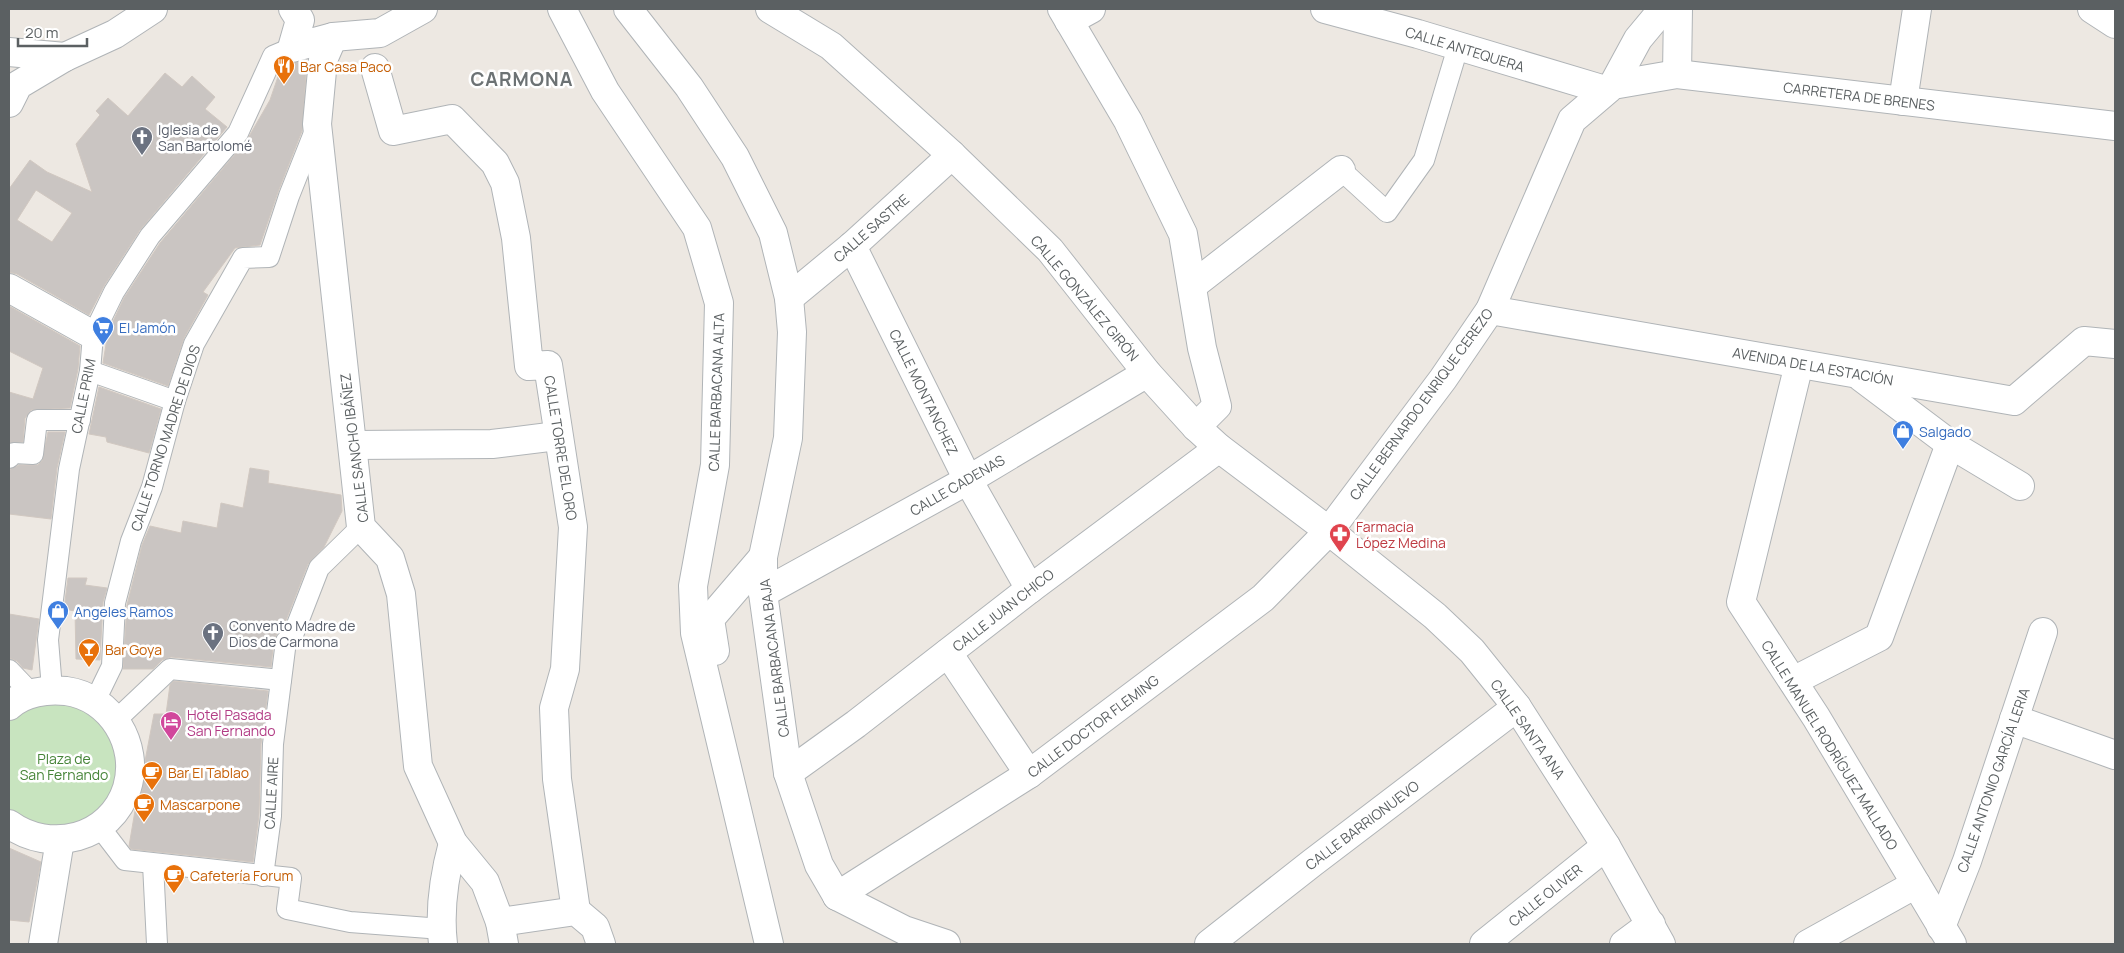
<svg xmlns="http://www.w3.org/2000/svg" width="2124" height="953" font-family="Manrope,sans-serif">
<rect width="100%" height="100%" fill="#ede8e2"/>
<!-- green -->
<path fill="#c8e4bf" d="M44,702C58,702 73,702 85,709C131,735 128,797 83,822C75,826 63,830 54,829C49,828 44,825 39,824C27,820 17,818 9,809V721L24,709Z"/>
<!-- building -->
<g fill="#cac5c2" stroke="#d1c8c1" fill-rule="evenodd">
<path d="M307,60L302,131L278,192L260,245L235,248L203,292L208,295L184,338L168,386L103,363L108,332L124,298L160,243L247,140L270,100L282,65Z"/>
<path d="M165,73L182,87L192,76L215,97L205,109L227,127L140,230L104,286L89,315L17,274L9,272V189L30,160L47,172L92,192L76,144L100,115L96,111L108,98L128,116ZM36,190L72,213L52,242L17,220Z"/>
<path d="M9,306L80,346L78,369L70,408L31,410L25,418L23,442L9,443V392L33,399L43,368L9,351Z"/>
<path d="M99,387L161,409L149,453L107,442L106,437L89,434Z"/>
<path d="M48,432H65L57,468L51,519L9,514V470L19,465H38L42,461Z"/>
<path d="M250,468L269,471L268,483L341,495L342,511L324,547L308,564L283,628H280L274,639L271,667L171,657L162,660L153,669H123L127,605L142,545L150,526L181,533L183,521L217,528L221,503L243,508Z"/>
<path d="M68,578H87L85,585L107,588L103,602L100,660L76,659L75,611L64,609Z"/>
<path d="M9,614L39,619L32,670L23,668L17,661L9,658Z"/>
<path d="M174,681L268,691L261,744L259,815L253,862L131,849L129,846L136,805L142,791L145,761L154,714H166L170,685Z"/>
<path d="M9,848L41,862L29,922L9,920Z"/>
</g>
<g fill="none" stroke-linecap="round" stroke-linejoin="round">
<!-- pedestrian casing -->
<g stroke="#b0b4b7" stroke-width="22">
<g id="pedestrian">
<path d="M1341,170L1387,212L1424,160L1458,47"/>
<path d="M90,371L175,401"/>
<path d="M9,458L14,453L33,454L37,420H80"/>
<path d="M9,670L31,693"/>
<path d="M52,689L48,640L69,469L90,371L93,335L114,292L150,236L238,133L273,56L292,48"/>
<path d="M95,701L112,666L115,603L131,541L152,487L175,401L194,344L243,258L269,257L289,196L316,128"/>
<path d="M116,720L170,669L281,680"/>
<path d="M99,826L125,860L291,878L287,909L350,922L442,929"/>
<path d="M153,864L157,944"/>
<path d="M263,876L271,816L273,744L286,641L293,635L319,568L361,527"/>
</g>
</g>
<!-- minor casing -->
<g stroke="#b0b4b7" stroke-width="30">
<g id="minor">
<path d="M293,9L300,20L292,48L333,37L380,33L423,9"/>
<path d="M562,9L605,91L697,228L719,303L715,465L693,586L695,633L769,944"/>
<path d="M628,9L689,87L735,157L773,233L789,298L792,332L788,438L763,557V593L788,773L819,865L837,896"/>
<path d="M1062,9L1128,121L1183,234L1202,348L1217,406L1196,427"/>
<path d="M1325,9L1418,34L1605,90"/>
<path d="M2092,9L2115,24"/>
<path d="M1069,21L1091,9"/>
<path d="M333,37L323,60L317,124L361,527L390,558L401,594L418,766L453,843L485,882L500,922L504,944"/>
<path d="M9,52L65,57"/>
<path d="M375,68L393,131L452,119L495,163L505,183L516,238L529,366L548,365L573,527L565,669L554,708L557,779L576,911"/>
<path d="M1677,74L1678,9"/>
<path d="M1613,85L1638,39L1663,9"/>
<path d="M1903,101L1917,9"/>
<path d="M9,103L18,85L65,57L115,34L153,9"/>
<path d="M852,246L968,480L1030,589"/>
<path d="M1192,286L1341,170"/>
<path d="M9,288L93,335"/>
<path d="M789,298L852,246L952,155"/>
<path d="M1490,310L2014,401L2084,341L2115,344"/>
<path d="M1799,364L1741,602L1816,717L1952,944"/>
<path d="M1861,377L1950,444L2020,486"/>
<path d="M353,445L492,444L557,436"/>
<path d="M763,593L968,480L1147,373"/>
<path d="M715,651L710,619L763,557"/>
<path d="M948,653L1029,774"/>
<path d="M1793,681L1879,637L1950,444"/>
<path d="M9,706C24,692 47,689 66,691C111,697 140,745 127,788C111,839 50,854 9,824"/>
<path d="M2014,719L2115,755"/>
<path d="M788,773L856,724L1030,589L1219,448"/>
<path d="M837,896L1029,774L1263,598L1329,531"/>
<path d="M837,896L904,930L946,944"/>
<path d="M500,922L576,911L595,927L601,944"/>
<path d="M1941,927L1967,861L2043,632"/>
<path d="M43,944L60,840"/>
<path d="M443,944C439,910 444,876 453,843"/>
<path d="M1209,944L1312,863L1517,707"/>
<path d="M1484,944L1606,846"/>
<path d="M1624,944L1651,924"/>
<path d="M1808,944L1916,884"/>
</g>
</g>
<!-- tertiary casing -->
<g stroke="#b0b4b7" stroke-width="30">
<g id="tertiary">
<path d="M770,9L831,46L952,155L1050,250L1147,373L1196,427L1219,448L1329,531L1435,616L1472,651L1517,707L1606,846L1661,944"/>
<path d="M1329,531L1443,379L1490,310L1572,120L1613,85L1677,74L2115,126"/>
</g>
</g>
<!-- pedestrian -->
<use href="#pedestrian" stroke="#fff" stroke-width="20"/>
<!-- minor -->
<use href="#minor" stroke="#fff" stroke-width="28"/>
<!-- tertiary -->
<use href="#tertiary" stroke="#fff" stroke-width="28"/>
</g>
<!-- icons -->
<defs>
<g id="restaurant-pin" transform="scale(1.125)"><path d="M0 17L-7.5 6A9.5 9.5 0 1 1 7.5 6Z" fill="#e8710a" stroke="#fff"/><path d="M-5-6h1v4h1v-4h1v4h1v-4h1v5L-1.5 .5V6h-2V.5L-5-1ZM5-6V6H3V1.5H1.5Q1.5-4 5-6Z" fill="#fff"/></g>
<g id="church-pin" transform="scale(1.125)"><path d="M0 17L-7.5 6A9.5 9.5 0 1 1 7.5 6Z" fill="#6b7280" stroke="#fff"/><path d="M-1.2-6h2.4v3.5h3.3v2.4h-3.3V6h-2.4V-.1h-3.3v-2.4h3.3Z" fill="#fff"/></g>
<g id="supermarket-pin" transform="scale(1.125)"><path d="M0 17L-7.5 6A9.5 9.5 0 1 1 7.5 6Z" fill="#3f7fe0" stroke="#fff"/><path d="M-6-5.5h2.5l.6 2H6L4.5 2H-2.5L-4.4-4H-6ZM-1.5 3.2a1.3 1.3 0 1 0 .1 0ZM3 3.2a1.3 1.3 0 1 0 .1 0Z" fill="#fff"/></g>
<g id="shop-pin" transform="scale(1.125)"><path d="M0 17L-7.5 6A9.5 9.5 0 1 1 7.5 6Z" fill="#3f7fe0" stroke="#fff"/><path d="M-5-2.5h2.3a2.7 3.5 0 0 1 5.4 0H5L5.5 6h-11ZM-1.5-2.5h3a1.5 2.3 0 0 0-3 0Z" fill="#fff"/></g>
<g id="pharmacy-pin" transform="scale(1.125)"><path d="M0 17L-7.5 6A9.5 9.5 0 1 1 7.5 6Z" fill="#e0444e" stroke="#fff"/><path d="M-2-6h4v4h4v4h-4v4h-4v-4h-4v-4h4Z" fill="#fff"/></g>
<g id="bar-pin" transform="scale(1.125)"><path d="M0 17L-7.5 6A9.5 9.5 0 1 1 7.5 6Z" fill="#e8710a" stroke="#fff"/><path d="M-6-5H6L.8 .8V4.5H3.5V6h-7V4.5H-.8V.8Z" fill="#fff"/></g>
<g id="hotel-pin" transform="scale(1.125)"><path d="M0 17L-7.5 6A9.5 9.5 0 1 1 7.5 6Z" fill="#d1479c" stroke="#fff"/><path d="M-6-4.5h1.5V1H6V5H4.5V3h-9V5H-6ZM-4 0a1.8 1.8 0 1 1 3.6 0ZM.5 0V-2.5h3Q6-2.5 6 0Z" fill="#fff"/></g>
<g id="cafe-pin" transform="scale(1.125)"><path d="M0 17L-7.5 6A9.5 9.5 0 1 1 7.5 6Z" fill="#e8710a" stroke="#fff"/><path d="M-5.5-4.5H6V0H3Q3 3.5 0 3.5H-2.5Q-5.5 3.5-5.5 0ZM3-3.2v2h1.7v-2ZM-6 4.5H4V6H-6Z" fill="#fff"/></g>
</defs>
<g fill-rule="evenodd">
<use href="#restaurant-pin" x="284" y="66"/>
<use href="#church-pin" x="142" y="137"/>
<use href="#supermarket-pin" x="103" y="327"/>
<use href="#shop-pin" x="1903" y="431"/>
<use href="#pharmacy-pin" x="1340" y="534"/>
<use href="#shop-pin" x="58" y="611"/>
<use href="#church-pin" x="213" y="633"/>
<use href="#bar-pin" x="89" y="649"/>
<use href="#hotel-pin" x="171" y="722"/>
<use href="#cafe-pin" x="152" y="772"/>
<use href="#cafe-pin" x="144" y="804"/>
<use href="#cafe-pin" x="174" y="875"/>
</g>
<g text-anchor="middle" dominant-baseline="central" stroke-width="5" stroke-linejoin="round" paint-order="stroke">
<!-- street labels -->
<g font-size="14" fill="#5b6062" stroke="#fff">
<text transform="translate(1465 49) rotate(17)">CALLE ANTEQUERA</text>
<text transform="translate(1859 96) rotate(7)">CARRETERA DE BRENES</text>
<text transform="translate(871 228) rotate(-41)">CALLE SASTRE</text>
<text transform="translate(1085 298) rotate(50)">CALLE GONZÁLEZ GIRÓN</text>
<text transform="translate(1813 366) rotate(10)">AVENIDA DE LA ESTACIÓN</text>
<text transform="translate(716 392) rotate(-88)">CALLE BARBACANA ALTA</text>
<text transform="translate(924 392) rotate(64)">CALLE MONTANCHEZ</text>
<text transform="translate(83 396) rotate(-79)">CALLE PRIM</text>
<text transform="translate(1421 404) rotate(-54)">CALLE BERNARDO ENRIQUE CEREZO</text>
<text transform="translate(165 438) rotate(-72)">CALLE TORNO MADRE DE DIOS</text>
<text transform="translate(354 448) rotate(-97)">CALLE SANCHO IBÁÑEZ</text>
<text transform="translate(561 448) rotate(81)">CALLE TORRE DEL ORO</text>
<text transform="translate(957 485) rotate(-30)">CALLE CADENAS</text>
<text transform="translate(1003 610) rotate(-38)">CALLE JUAN CHICO</text>
<text transform="translate(774 658) rotate(-97)">CALLE BARBACANA BAJA</text>
<text transform="translate(1093 726) rotate(-37)">CALLE DOCTOR FLEMING</text>
<text transform="translate(1528 729) rotate(55)">CALLE SANTA ANA</text>
<text transform="translate(1830 745) rotate(58)">CALLE MANUEL RODRÍGUEZ MALLADO</text>
<text transform="translate(1993 780) rotate(-71)">CALLE ANTONIO GARCÍA LERIA</text>
<text transform="translate(271 793) rotate(-87)">CALLE AIRE</text>
<text transform="translate(1362 825) rotate(-37)">CALLE BARRIONUEVO</text>
<text transform="translate(1545 895) rotate(-39)">CALLE OLIVER</text>
</g>
<!-- food labels -->
<g font-size="14" fill="#c56008" stroke="#fff" text-anchor="start">
<text x="300" y="66">Bar Casa Paco</text>
<text x="105" y="649">Bar Goya</text>
<text x="168" y="772">Bar El Tablao</text>
<text x="160" y="804">Mascarpone</text>
<text x="190" y="875">Cafetería Forum</text>
</g>
<!-- worship labels -->
<g font-size="14" fill="#5b616d" stroke="#fff" text-anchor="start">
<text x="158" y="129">Iglesia de<tspan x="158" dy="16">San Bartolomé</tspan></text>
<text x="229" y="625">Convento Madre de<tspan x="229" dy="16">Dios de Carmona</tspan></text>
</g>
<!-- shop labels -->
<g font-size="14" fill="#366cbe" stroke="#fff" text-anchor="start">
<text x="119" y="327">El Jamón</text>
<text x="1919" y="431">Salgado</text>
<text x="74" y="611">Angeles Ramos</text>
</g>
<!-- health labels -->
<g font-size="14" fill="#be3a42" stroke="#fff" text-anchor="start">
<text x="1356" y="526">Farmacia<tspan x="1356" dy="16">López Medina</tspan></text>
</g>
<!-- hotel labels -->
<g font-size="14" fill="#b23c85" stroke="#fff" text-anchor="start">
<text x="187" y="714">Hotel Pasada<tspan x="187" dy="16">San Fernando</tspan></text>
</g>
<!-- park labels -->
<g font-size="14" fill="#468438" stroke="#fff">
<text x="64" y="758">Plaza de<tspan x="64" dy="16">San Fernando</tspan></text>
</g>
<!-- district labels -->
<g font-size="19" font-weight="bold" letter-spacing="1" fill="#6c7274" stroke="#fff">
<text x="522" y="79">CARMONA</text>
</g>
</g>
<!-- border -->
<rect width="2124" height="953" fill="none" stroke="#5b6062" stroke-width="20"/>
<!-- scale -->
<path d="M18 38v8h69v-8" fill="none" stroke="#5b6062" stroke-width="2.5"/>
<text x="25" y="38" font-size="15" fill="#5b6062" stroke="#ffffff" stroke-width="4" paint-order="stroke">20 m</text>
</svg>
